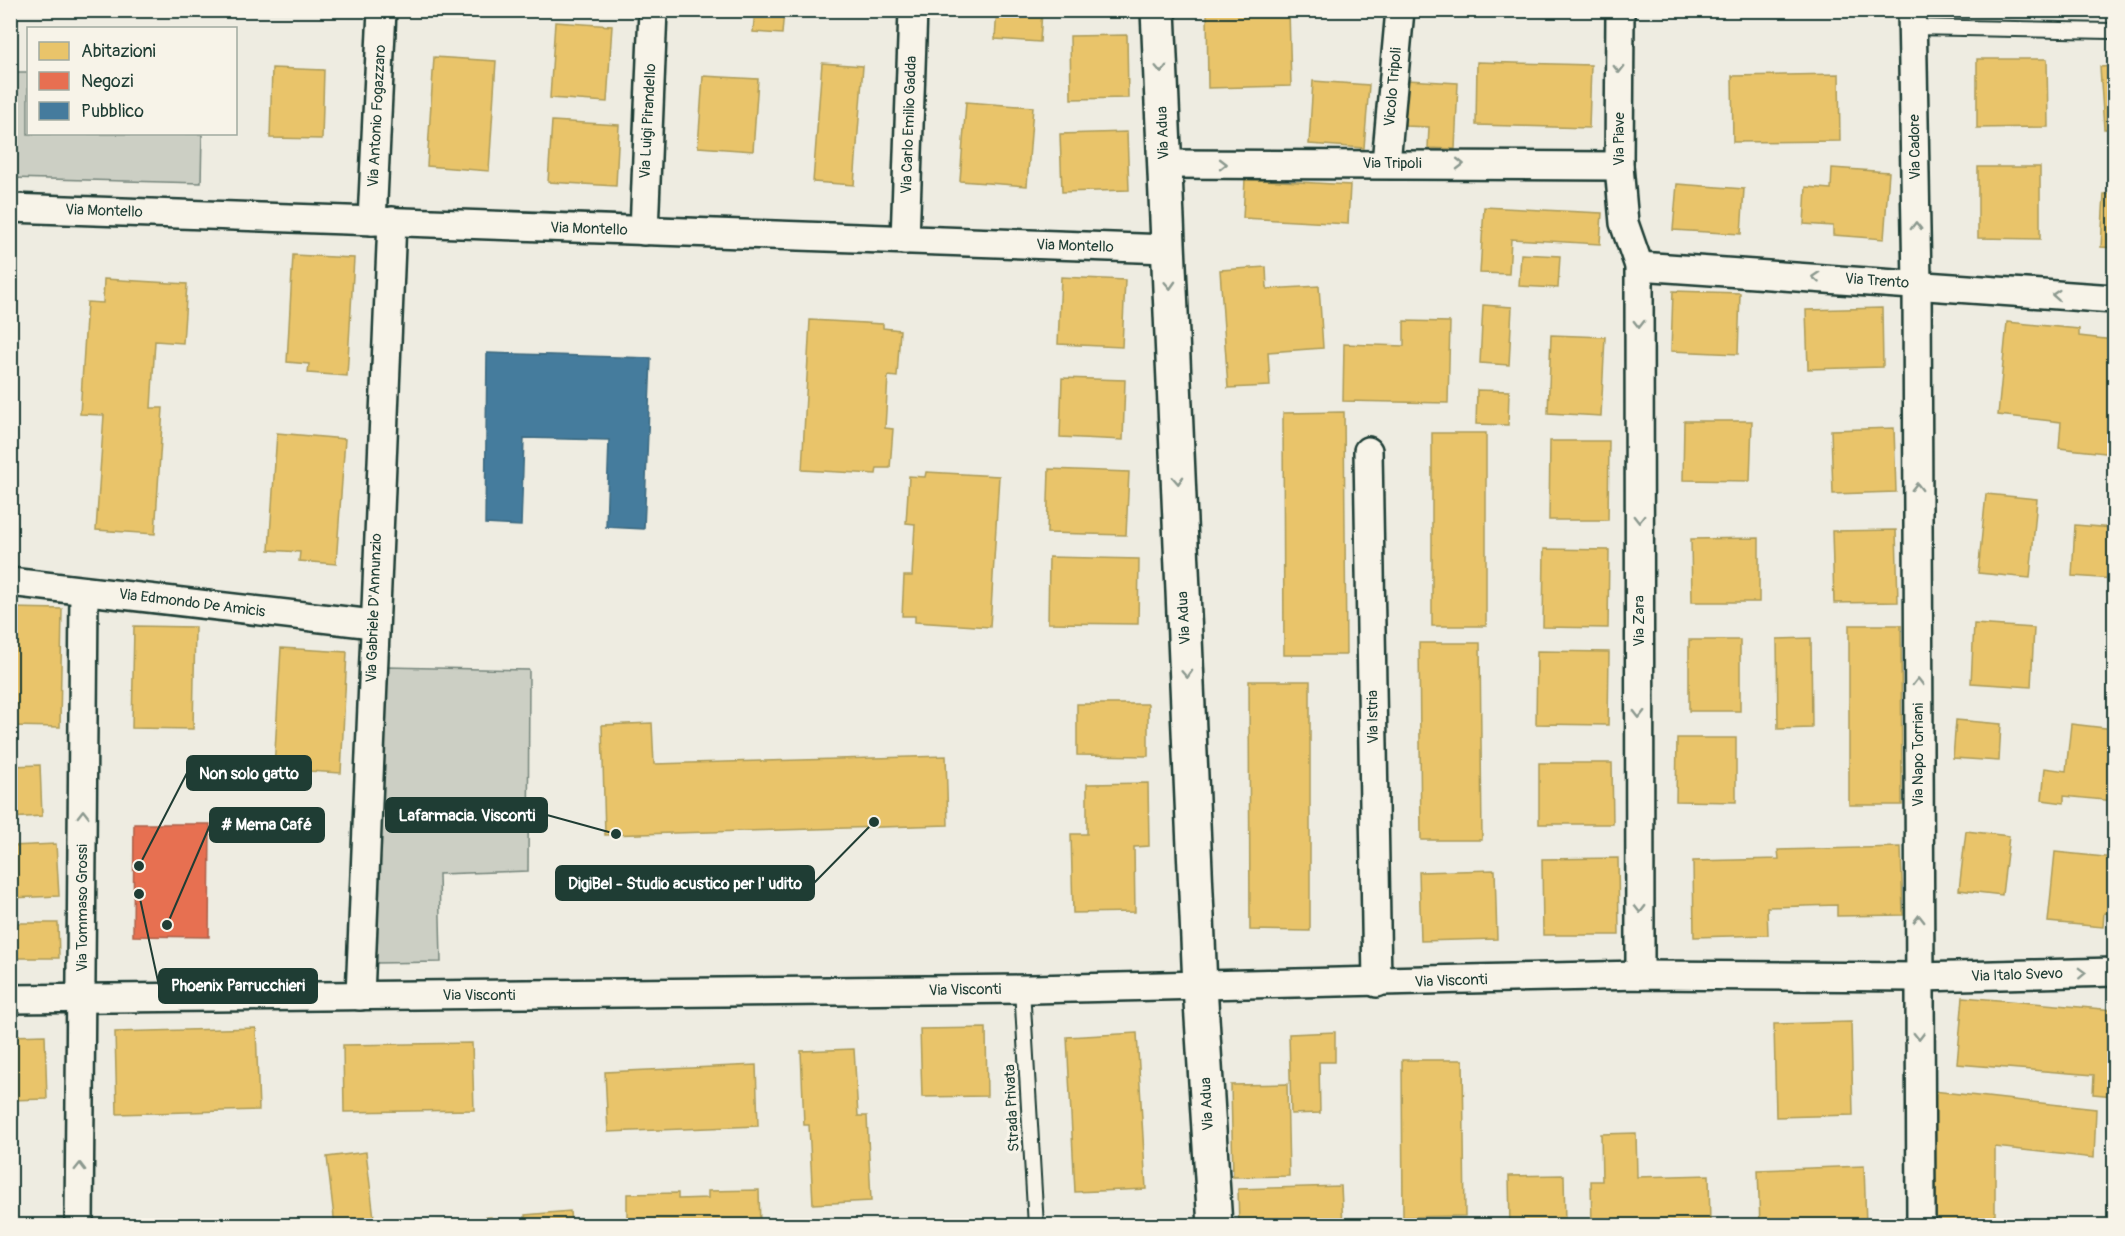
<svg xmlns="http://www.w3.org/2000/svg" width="2125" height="1236" font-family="Pangolin,sans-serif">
<rect width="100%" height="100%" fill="#eeece1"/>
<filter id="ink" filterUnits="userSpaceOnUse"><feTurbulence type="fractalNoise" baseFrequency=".0167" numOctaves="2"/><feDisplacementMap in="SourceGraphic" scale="12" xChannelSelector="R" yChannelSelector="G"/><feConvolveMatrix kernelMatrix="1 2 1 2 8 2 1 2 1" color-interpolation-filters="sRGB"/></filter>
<g filter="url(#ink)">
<!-- green -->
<g fill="#cccfc4" stroke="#76867c" stroke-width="1.5">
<path d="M14,72H28V134H202L201,183L11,178Z"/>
<path d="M386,667L529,670L528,871L439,874L441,962L375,963Z"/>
</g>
<!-- homes -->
<g fill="#e9c46a" stroke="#ac9c5a" stroke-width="1.5">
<path d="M755,10H784L782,34L753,32Z"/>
<path d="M997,10H1042L1040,42L995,39Z"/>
<path d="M1207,10H1289L1291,86L1208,88Z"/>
<path d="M1326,10H1379L1378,15Z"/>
<path d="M555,22L612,26L607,102L550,98Z"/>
<path d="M1127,35L1128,98L1071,99L1070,36Z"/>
<path d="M434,57L496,61L489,171L427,166Z"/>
<path d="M1977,59H2047L2048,127L1977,128Z"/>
<path d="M1477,62L1591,65L1589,128L1476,125Z"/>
<path d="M822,63L863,66L854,185L813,182Z"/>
<path d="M2114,66V129H2104L2100,67Z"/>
<path d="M272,68L324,70L322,139L270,138Z"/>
<path d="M1839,74L1840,141L1733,142L1732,76Z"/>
<path d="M703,76L758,79L753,151L698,147Z"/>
<path d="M1407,80L1458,83L1455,149L1428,148L1429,127L1405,126Z"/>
<path d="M1313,81L1369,85L1364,148L1309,144Z"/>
<path d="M966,102L1033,107L1027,186L960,181Z"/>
<path d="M552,121L619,125L616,186L548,182Z"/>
<path d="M1127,132L1129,190L1062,192L1060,134Z"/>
<path d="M1978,167H2040V239L1978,238Z"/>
<path d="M1832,168L1889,172L1884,239L1833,235V226L1804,224L1806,187L1831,189Z"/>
<path d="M1245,179L1350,185L1348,224L1243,218Z"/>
<path d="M1677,184L1744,189L1741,234L1673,230Z"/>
<path d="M2104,194H2114V248L2101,247Z"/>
<path d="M1484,207L1602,213L1600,244L1511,239L1509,274L1480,273Z"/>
<path d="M1521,254L1560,256L1558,288L1519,286Z"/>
<path d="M293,255L354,258L347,376L308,373L309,364L287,362Z"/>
<path d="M1266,267L1267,289L1319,286L1323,348L1268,352L1270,386L1228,388L1220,270Z"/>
<path d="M1061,277L1125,280L1122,347L1058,344Z"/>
<path d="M104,279L187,284L183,343L155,341L151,408H163L155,534L96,530L104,415L80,414L87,302L103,303Z"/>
<path d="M1673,291L1740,293L1738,354L1671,351Z"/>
<path d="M1483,305L1512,307L1509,365L1480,363Z"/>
<path d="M1882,308L1883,367L1808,369L1806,310Z"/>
<path d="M810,320L883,324V328L900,330L897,377L888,376L885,428L893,429L890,468H877L876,474L802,470Z"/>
<path d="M1404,321L1450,322L1448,403L1343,401L1344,344L1404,346Z"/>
<path d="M2007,322L2079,329V336L2114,340V454L2059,448L2061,422L1998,415Z"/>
<path d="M1551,335L1605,337L1601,416L1548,413Z"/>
<path d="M1062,378L1125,380L1123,440L1060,437Z"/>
<path d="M1477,390L1509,391L1508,425L1476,424Z"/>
<path d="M1344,412L1346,655H1284L1283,413Z"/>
<path d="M1684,421H1752L1750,481L1683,480Z"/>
<path d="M1894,428L1896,492L1833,494L1831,430Z"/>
<path d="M277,433L345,439L336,564L299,561L300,552L269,550Z"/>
<rect x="1432" y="433" width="54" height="193"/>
<path d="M1550,441H1609L1608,520H1549Z"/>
<path d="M1049,469L1129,472L1126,535L1047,533Z"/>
<path d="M926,472L999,476L990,627L915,622V616H902L904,576H912L915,524L906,523L909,476L925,477Z"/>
<path d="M1986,494L2037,499L2030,578L1978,573Z"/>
<path d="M2075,525L2114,528V579L2072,576Z"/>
<path d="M1896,530L1898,602L1834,603L1832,531Z"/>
<path d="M1759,538V602H1692L1691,539Z"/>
<path d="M1544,549L1609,550L1608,628L1543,627Z"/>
<path d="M1049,557L1139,559L1138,624L1048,623Z"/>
<path d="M10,608L62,609L60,727L10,726Z"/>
<path d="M1974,624L2034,628L2031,687L1971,683Z"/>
<path d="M1849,625H1901L1902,805H1849Z"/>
<path d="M134,626L195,627L193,729L132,728Z"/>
<path d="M1811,638L1812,728L1778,729L1777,639Z"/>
<rect x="1689" y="640" width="51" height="71"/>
<path d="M1419,643H1480L1482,840H1421Z"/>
<path d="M281,648L347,652L341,773L274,769Z"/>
<path d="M1537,651L1609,652L1608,725L1536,724Z"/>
<path d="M1249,681H1310V931L1250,930Z"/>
<path d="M1077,704H1148V756L1077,755Z"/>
<path d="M1956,720L2001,724L1999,761L1953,758Z"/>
<path d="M652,723L654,764L946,756L948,825L605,835L602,725Z"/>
<path d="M2071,724L2114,729V801L2064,796V803L2042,800L2045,768L2066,771Z"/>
<path d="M1677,738H1736V802L1676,801Z"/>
<path d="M1539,763H1612L1613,824H1539Z"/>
<path d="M40,765L42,816L10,818V766Z"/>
<path d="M1148,783L1149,846L1134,847L1135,912L1073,913L1071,834H1087V784Z"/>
<path d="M1966,831L2009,836L2002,895L1959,890Z"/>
<path d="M56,844L59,896L10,898V846Z"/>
<path d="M1901,847L1903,915L1837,916V905L1767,907L1768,935L1694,937L1693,861L1779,859L1778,850Z"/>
<path d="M2055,852L2114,858V914L2104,913L2103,927L2048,922Z"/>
<path d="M1618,858L1619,935H1543L1542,859Z"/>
<path d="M1495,870L1497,939L1421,941L1419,872Z"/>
<path d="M10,923H58L59,958H10Z"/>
<path d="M1963,997L2114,1010V1096L2093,1094L2094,1075L1957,1064Z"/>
<path d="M1851,1022L1853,1115L1776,1117L1774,1024Z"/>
<path d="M256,1028L259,1110L117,1114L115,1032Z"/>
<path d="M986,1028L987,1096L922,1097L920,1029Z"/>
<path d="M1335,1032V1062H1319L1320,1113L1291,1114L1289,1034Z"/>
<path d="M1137,1033L1146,1189L1075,1192L1067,1037Z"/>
<path d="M45,1035L47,1099L10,1100V1036Z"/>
<path d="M472,1043L474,1110L344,1112L343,1045Z"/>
<path d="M854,1049L858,1116H867L871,1201L813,1204L809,1125H804L801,1051Z"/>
<path d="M1402,1060H1463L1465,1216L1403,1217Z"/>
<path d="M756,1065L758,1126L608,1132L605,1072Z"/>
<path d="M1287,1084L1289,1176L1233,1177L1231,1085Z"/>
<path d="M1933,1091L2096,1109L2094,1158L1995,1147V1226H1933Z"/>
<path d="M1636,1133L1637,1177L1709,1175L1710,1226H1592L1591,1181H1602L1601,1134Z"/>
<path d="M366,1152L375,1226H335L327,1157Z"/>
<path d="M1864,1166L1866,1225L1760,1226L1758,1170Z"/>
<path d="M1564,1175L1565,1225L1510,1226L1509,1176Z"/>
<path d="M1341,1186L1343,1226H1239L1238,1189Z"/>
<path d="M759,1190L760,1226H627V1194L678,1193V1199L708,1198V1191Z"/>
<path d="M570,1211L571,1226H526L525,1215Z"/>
<path d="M491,1217L492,1226H434L433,1222Z"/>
</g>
<!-- shops -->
<path fill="#e76f51" stroke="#ab6048" stroke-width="1.5" d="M134,824H210L209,937L133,936Z"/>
<!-- public -->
<path fill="#457b9d" stroke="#3a687e" stroke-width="1.5" d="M487,353L651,358L644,529L606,527L609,440L524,438L521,526L485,524Z"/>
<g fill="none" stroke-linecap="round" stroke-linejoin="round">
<!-- lane casing -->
<g stroke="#1f3d34" stroke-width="18">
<g id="lane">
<path d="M1913,27L2110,31"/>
<path d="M1022,989L1036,1226"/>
</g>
</g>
<!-- street casing -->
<g stroke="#1f3d34" stroke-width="32">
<g id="street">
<path d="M1620,10L1619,166L1624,223L1639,266L1640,975"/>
<path d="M1912,10L1917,284L1921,1226"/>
<path d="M1386,163L1400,10"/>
<path d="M1164,164L1619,166"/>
<path d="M10,208L1168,249"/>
<path d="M372,221L382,10"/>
<path d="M644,231L653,10"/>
<path d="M905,240L913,10"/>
<path d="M1639,266L2114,299"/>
<path d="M1368,451L1377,983"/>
<path d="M10,582L373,624"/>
<path d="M360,996L392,221"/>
<path d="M10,999L1031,989L1640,975L1919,977L2114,972"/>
<path d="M79,1226L84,591"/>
</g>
</g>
<!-- secondary casing -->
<g stroke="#1f3d34" stroke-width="38">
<path id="secondary" d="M1158,10L1200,986L1215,1226"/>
</g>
<!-- lane -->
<use href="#lane" stroke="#f7f3e8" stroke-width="14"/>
<!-- street -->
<use href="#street" stroke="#f7f3e8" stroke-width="27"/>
<!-- secondary -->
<use href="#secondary" stroke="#f7f3e8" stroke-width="33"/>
</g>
<!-- one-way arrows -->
<defs><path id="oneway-chevron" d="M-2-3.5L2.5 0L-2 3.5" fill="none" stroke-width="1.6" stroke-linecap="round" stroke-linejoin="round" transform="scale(1.5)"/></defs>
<g stroke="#8b988e">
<use href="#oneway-chevron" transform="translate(1161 69) rotate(88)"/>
<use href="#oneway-chevron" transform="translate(1619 69) rotate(90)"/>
<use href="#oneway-chevron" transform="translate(1223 164)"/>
<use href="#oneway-chevron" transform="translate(1460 164) rotate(1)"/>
<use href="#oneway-chevron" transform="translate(1916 226) rotate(-91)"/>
<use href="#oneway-chevron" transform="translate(1816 277) rotate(-176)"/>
<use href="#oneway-chevron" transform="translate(1170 285) rotate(87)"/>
<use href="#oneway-chevron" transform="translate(2056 295) rotate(-176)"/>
<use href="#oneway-chevron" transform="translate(1639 324) rotate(90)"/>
<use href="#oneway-chevron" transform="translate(1178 480) rotate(87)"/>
<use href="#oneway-chevron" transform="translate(1917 487) rotate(-90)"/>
<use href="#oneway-chevron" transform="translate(1639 519) rotate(90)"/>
<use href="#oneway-chevron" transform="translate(1187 674) rotate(87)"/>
<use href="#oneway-chevron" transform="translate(1918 682) rotate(-90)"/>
<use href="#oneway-chevron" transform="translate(1639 714) rotate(90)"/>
<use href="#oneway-chevron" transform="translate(83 814) rotate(-90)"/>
<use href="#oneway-chevron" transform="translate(1640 909) rotate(90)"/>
<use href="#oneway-chevron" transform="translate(1919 919) rotate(-90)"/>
<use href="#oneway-chevron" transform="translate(2082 973) rotate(-2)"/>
<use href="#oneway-chevron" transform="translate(1919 1036) rotate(89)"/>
<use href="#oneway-chevron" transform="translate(80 1167) rotate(-89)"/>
</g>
</g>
<g text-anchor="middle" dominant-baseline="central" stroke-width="6" stroke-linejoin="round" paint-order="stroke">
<!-- street labels -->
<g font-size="15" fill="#1f3d34" stroke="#f7f3e8">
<text transform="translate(1393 87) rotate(-85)">Vicolo Tripoli</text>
<text transform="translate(377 116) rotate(-87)">Via Antonio Fogazzaro</text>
<text transform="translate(648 121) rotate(-87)">Via Luigi Pirandello</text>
<text transform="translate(909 125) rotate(-88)">Via Carlo Emilio Gadda</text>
<text transform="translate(1163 133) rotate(-92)">Via Adua</text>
<text transform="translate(1619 139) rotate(-90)">Via Piave</text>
<text transform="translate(1915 147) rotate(-91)">Via Cadore</text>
<text x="1392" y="163">Via Tripoli</text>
<text transform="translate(104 211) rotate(2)">Via Montello</text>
<text transform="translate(589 229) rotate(2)">Via Montello</text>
<text transform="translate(1075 246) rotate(2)">Via Montello</text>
<text transform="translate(1877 281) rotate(4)">Via Trento</text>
<text transform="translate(192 603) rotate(7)">Via Edmondo De Amicis</text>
<text transform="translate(374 608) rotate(-88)">Via Gabriele D'Annunzio</text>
<text transform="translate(1184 618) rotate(-93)">Via Adua</text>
<text transform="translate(1639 621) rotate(-90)">Via Zara</text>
<text transform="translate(1373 717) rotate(-91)">Via Istria</text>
<text transform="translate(1918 755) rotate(-90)">Via Napo Torriani</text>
<text transform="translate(82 908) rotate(-90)">Via Tommaso Grossi</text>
<text transform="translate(2017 975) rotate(-2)">Via Italo Svevo</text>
<text transform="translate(1451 981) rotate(-2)">Via Visconti</text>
<text transform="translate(965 990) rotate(-1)">Via Visconti</text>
<text x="479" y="995">Via Visconti</text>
<text transform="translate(1207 1104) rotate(-93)">Via Adua</text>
<text transform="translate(1012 1108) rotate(-93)">Strada Privata</text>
</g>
</g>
<!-- callouts -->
<path fill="none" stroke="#1f3d34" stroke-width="2" d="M139 866L187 773M616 834L547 815M167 925L210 825M874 822L814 883M139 894L159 986"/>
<g fill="#1f3d34" stroke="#f7f3e8" stroke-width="2">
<circle cx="139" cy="866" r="6"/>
<circle cx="616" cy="834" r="6"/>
<circle cx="167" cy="925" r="6"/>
<circle cx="874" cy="822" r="6"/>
<circle cx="139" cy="894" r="6"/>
</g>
<g fill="#1f3d34" stroke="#1f3d34" stroke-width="2">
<rect x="187" y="756" width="124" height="34" rx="6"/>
<rect x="386" y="798" width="161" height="34" rx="6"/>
<rect x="210" y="808" width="114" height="34" rx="6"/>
<rect x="556" y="866" width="258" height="34" rx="6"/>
<rect x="159" y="969" width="158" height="34" rx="6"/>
</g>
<g font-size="16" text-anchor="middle" font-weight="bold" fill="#fff">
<text x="249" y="779">Non solo gatto</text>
<text x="467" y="821">Lafarmacia. Visconti</text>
<text x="267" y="830"># Mema Café</text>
<text x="685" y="889">DigiBel - Studio acustico per l' udito</text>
<text x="238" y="991">Phoenix Parrucchieri</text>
</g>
<!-- margin -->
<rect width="2125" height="1236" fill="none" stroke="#f7f3e8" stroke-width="36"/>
<rect x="18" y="18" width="2089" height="1200" fill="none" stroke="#1f3d34" stroke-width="2" filter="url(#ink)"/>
<!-- legend -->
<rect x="27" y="27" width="210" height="108" fill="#f7f3e8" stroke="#a1aaa0" stroke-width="1.5"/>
<rect x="39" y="42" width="30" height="18" fill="#e9c46a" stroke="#a1aaa0" stroke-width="1.5"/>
<text x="81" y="57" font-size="18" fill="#1f3d34">Abitazioni</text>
<rect x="39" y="72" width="30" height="18" fill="#e76f51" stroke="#a1aaa0" stroke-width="1.5"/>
<text x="81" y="87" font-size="18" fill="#1f3d34">Negozi</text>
<rect x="39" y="102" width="30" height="18" fill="#457b9d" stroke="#a1aaa0" stroke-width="1.5"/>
<text x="81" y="117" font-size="18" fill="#1f3d34">Pubblico</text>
</svg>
